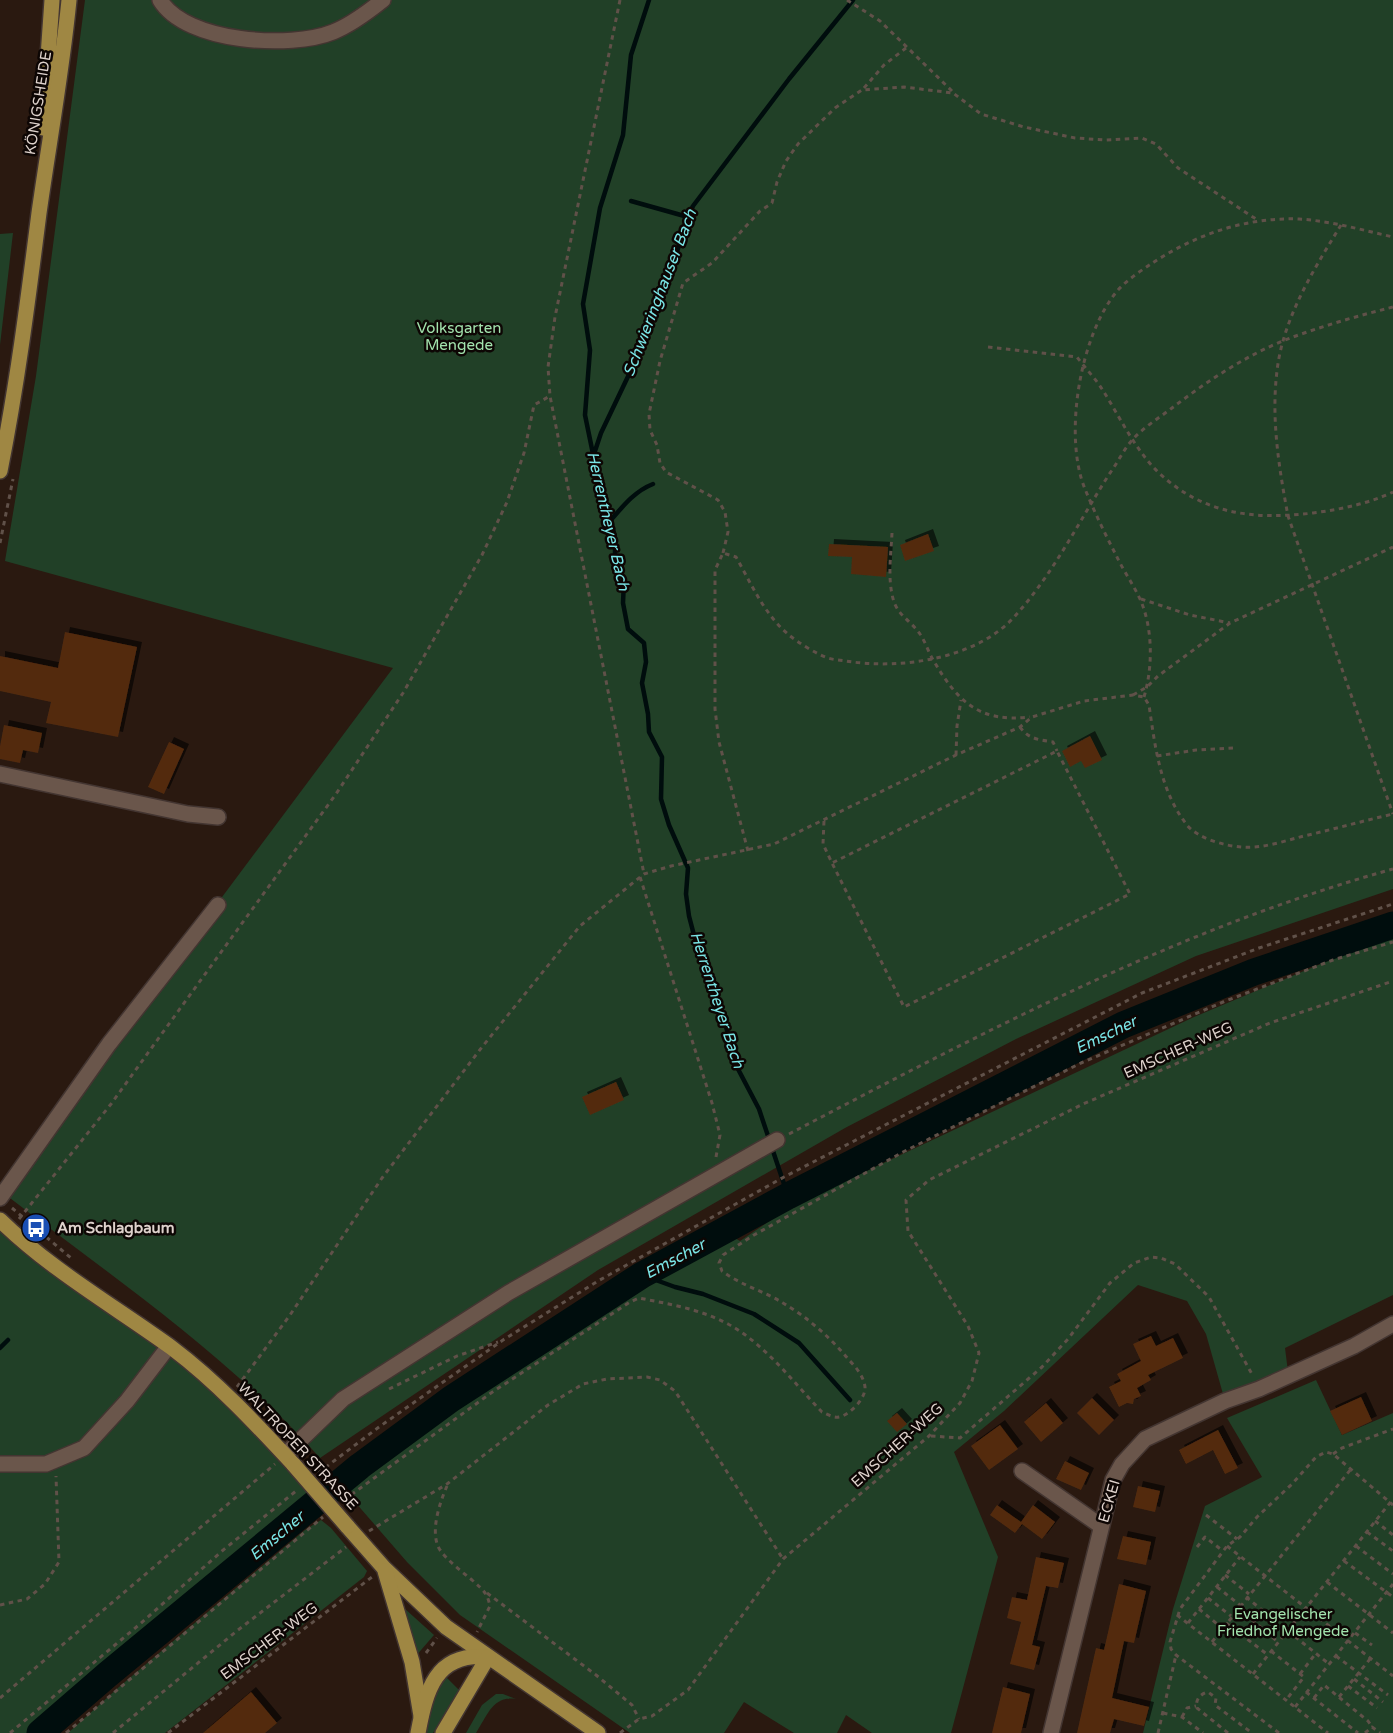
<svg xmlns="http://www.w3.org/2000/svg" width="1393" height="1733" font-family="'Varela Round',sans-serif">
<defs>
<filter id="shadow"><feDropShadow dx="5" dy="-5" stdDeviation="0" flood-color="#0009"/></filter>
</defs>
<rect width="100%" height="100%" fill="#2a1910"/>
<!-- green -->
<g fill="#214027">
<path d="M85,0H1393V889L1196,956L1016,1039L845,1128L598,1270L320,1458C228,1355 111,1276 2,1192L393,668L5,561L36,376Z"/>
<path d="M13,233L0,345V379V234Z"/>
<path d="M1393,939V1295L1285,1348L1288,1372L1225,1401L1206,1334L1187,1301L1138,1285L1004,1411L954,1452L998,1557L951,1733H872L846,1715L837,1733H794L744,1702L724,1733H630L460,1615L407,1562L342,1487L629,1292L728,1234L740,1241L790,1207L1194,1017L1354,950Z"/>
<path d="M0,1220L174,1350L323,1497L107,1675L40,1733H0Z"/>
<path d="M1316,1380L1342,1435L1393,1413V1733H1143L1173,1609L1205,1506L1262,1477L1227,1418Z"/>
<path d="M321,1520L331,1528L367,1571L364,1577L165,1733H68L119,1687L305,1530Z"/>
<path d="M404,1608L434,1635L415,1657L403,1610Z"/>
<path d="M445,1676L459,1690L433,1733H423L430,1701Z"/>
<path d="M496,1694H503L516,1699C493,1695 487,1716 476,1733H466L482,1705Z"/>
</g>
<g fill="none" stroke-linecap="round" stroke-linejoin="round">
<!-- stream -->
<g stroke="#000d0d" stroke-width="4.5">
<path d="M649,0L631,55L623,135L600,208L583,304L590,350L585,415L601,493L610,515L615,538V561L624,580L623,603L628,629L644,643L646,662L642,683L648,714L649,732L662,757L661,799L669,825L688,868L686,894L689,916L695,939L713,981L738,1069L759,1109L788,1196"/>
<path d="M631,201L688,217"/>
<path d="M594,454L601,433L644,343L656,306L668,280L688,217L693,206L789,79L853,0"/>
<path d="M611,520C623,506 635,491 653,484"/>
<path d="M642,1275L675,1287L703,1294L754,1314L799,1343L850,1400"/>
<path d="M0,1348L8,1340"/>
</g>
<!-- river -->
<path stroke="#000d0d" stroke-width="27" d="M40,1733L107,1675L360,1466L451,1399L642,1275L788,1196L1123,1025L1254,972L1393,925"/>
</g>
<!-- building -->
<g fill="#522b11" filter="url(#shadow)">
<path d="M928,534L934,551L905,561L900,545Z"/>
<path d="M829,544L888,547L886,577L851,574L852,557L828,556Z"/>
<path d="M65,632L137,647L118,737L46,723L51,702L0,691V656L58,668Z"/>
<path d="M4,725L42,733L38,753L23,750L20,763L0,759V746Z"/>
<path d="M1090,736L1102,760L1085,768L1081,761L1070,767L1062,751Z"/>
<path d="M169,742L184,749L164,794L148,787Z"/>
<path d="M616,1082L624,1100L590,1115L582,1097Z"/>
<path d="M1151,1336L1156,1346L1173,1338L1183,1358L1148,1375L1151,1380L1137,1388L1141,1396L1134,1399L1133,1404L1127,1403L1119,1407L1109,1387L1121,1381L1117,1374L1141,1361L1133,1344Z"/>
<path d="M1361,1397L1372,1421L1342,1435L1330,1411Z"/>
<path d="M1092,1398L1114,1420L1099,1435L1077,1413Z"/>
<path d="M1046,1403L1063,1423L1041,1442L1024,1422Z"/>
<path d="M897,1413L907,1424L897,1432L887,1421Z"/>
<path d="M1000,1425L1018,1449L989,1470L971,1446Z"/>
<path d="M1218,1430L1238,1468L1225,1474L1213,1450L1186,1464L1179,1450Z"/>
<path d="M1065,1461L1089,1473L1081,1490L1056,1479Z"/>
<path d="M1138,1486L1160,1491L1155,1512L1133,1507Z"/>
<path d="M997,1505L1021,1522L1033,1505L1055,1522L1042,1539L1022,1524L1015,1533L990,1515Z"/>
<path d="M1123,1536L1151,1542L1146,1565L1117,1559Z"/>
<path d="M1036,1557L1064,1563L1058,1588L1046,1586L1032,1645L1040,1647L1034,1670L1010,1664L1021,1622L1007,1618L1012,1597L1027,1600Z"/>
<path d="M1119,1584L1146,1591L1134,1643L1124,1641L1112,1698L1149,1707L1144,1726L1114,1719L1110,1733H1077L1096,1648L1104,1650Z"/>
<path d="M1003,1687L1030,1694L1021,1733H992Z"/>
<path d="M251,1692L277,1723L265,1733H203Z"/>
</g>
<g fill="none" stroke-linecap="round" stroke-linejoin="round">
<!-- minor casing -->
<g stroke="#433531" stroke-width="18">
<g id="minor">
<path d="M160,0C186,43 291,49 333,32C351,25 368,12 383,0"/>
<path d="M0,774L188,814L218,817"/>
<path d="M0,1198L109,1044L218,905"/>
<path d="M285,1455L343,1399L508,1293L777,1140"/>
<path d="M0,1464H46L84,1448L127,1401L169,1346"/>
<path d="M1022,1471L1101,1526"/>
<path d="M1051,1733L1113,1480L1122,1464L1145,1439L1225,1401L1259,1389L1354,1346L1393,1324"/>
</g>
</g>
<!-- major casing -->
<g stroke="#433531" stroke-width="18">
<g id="major">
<path d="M43,128L52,0"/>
<path d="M0,471C17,386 28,300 39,213C49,142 62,72 69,0"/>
<path d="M0,1220C51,1270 114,1306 172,1348C217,1382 256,1424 294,1465"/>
<path d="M347,1526L384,1568L446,1627L598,1733"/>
<path d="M385,1571L412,1662L421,1716"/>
<path d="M418,1733C426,1691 435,1652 488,1657"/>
<path d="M443,1733L488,1657"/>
</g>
</g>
<!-- path -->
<g stroke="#605149" stroke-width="3" stroke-dasharray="4.5 4.5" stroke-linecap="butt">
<path d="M620,0L555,317L548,367L550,396L644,874"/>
<path d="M847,0L880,21L952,91"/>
<path d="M864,88L884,65L906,48"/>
<path d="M1341,225C1314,269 1283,318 1277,371C1271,419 1279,468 1288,516L1393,814"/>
<path d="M988,347L1077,357C1085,368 1095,378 1102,389C1120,417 1135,450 1159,473C1204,515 1255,520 1313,513C1342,509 1367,504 1393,492"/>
<path d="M892,533C891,556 887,580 894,602C899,616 912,622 920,634C925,641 928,651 932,658C957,701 978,723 1030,717"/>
<path d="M0,543L13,479"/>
<path d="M723,553L728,532L725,512L718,500L666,472L660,463L657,445L650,430L649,414L660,361L683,283L712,263L760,211L772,203L777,182L786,161L798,144L835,108L862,90L904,87L953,93L981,114L1024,127L1075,138L1105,140L1142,138L1156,144L1178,168L1259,221"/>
<path d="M1141,599L1190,615L1230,623"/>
<path d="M1133,695L1147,687L1158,676L1230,623L1393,547"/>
<path d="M1144,697C1153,667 1153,628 1140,599C1133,584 1123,570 1116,555C1105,534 1094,511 1085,489C1063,436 1080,334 1118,290C1128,279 1142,270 1154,262C1197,234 1247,217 1299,219C1331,221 1362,230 1393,237"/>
<path d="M1020,727C1028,739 1040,740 1053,742L1057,751"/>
<path d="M956,755L957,726L961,700"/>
<path d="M1157,756L1196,750L1233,748"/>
<path d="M824,821L823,844L832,863L904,1007L1130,894L1057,751L832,863"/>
<path d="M748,851L719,742L715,709V570L723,553L736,557C752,585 764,614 789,635C797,642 818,655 828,658C834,660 840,660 846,661C900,670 977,659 1015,616C1054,573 1079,521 1110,473C1118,462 1124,449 1133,439C1144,427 1159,418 1172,408C1206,382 1245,356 1285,340C1319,327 1357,316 1393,307"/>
<path d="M640,877L712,1103L720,1135L716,1157"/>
<path d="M789,1134C984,1032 1180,928 1393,869"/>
<path d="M12,1208L71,1258"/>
<path d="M19,1219L111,1104L187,999L336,794L403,693L482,555L507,502L524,453L534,405L550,396"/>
<path d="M237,1387L290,1315L382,1178L482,1047L580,926L634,882L644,874L671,866L774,844L956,755L1020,727L1032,717L1084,701L1133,695L1144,697L1149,705C1155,746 1160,791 1187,825C1197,838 1225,846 1241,847C1262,849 1284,841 1304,836C1334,829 1363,821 1393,814"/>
<path d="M389,1389L457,1356L498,1342"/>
<path d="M931,1436L960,1438L1042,1367L1068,1339L1110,1283L1134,1263L1151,1257L1161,1258L1175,1264L1209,1297L1253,1376"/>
<path d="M1333,1454L1342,1448L1393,1429"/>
<path d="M318,1473L379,1427L503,1340L598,1281L784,1177L1142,993L1259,948L1393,904"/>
<path d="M447,1486C440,1502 429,1533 440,1550C448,1561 461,1571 472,1580C483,1590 487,1592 490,1606L477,1632"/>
<path d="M344,1500L491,1393L630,1302L639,1298C669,1304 700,1309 728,1324C765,1344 793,1382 822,1412C827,1414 833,1418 839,1417C850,1415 866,1398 865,1387C864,1377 856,1367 849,1360C831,1338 807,1317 783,1303C764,1291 740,1285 722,1271L719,1263L723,1255L754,1235L903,1152L1081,1063L1223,1002L1333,960L1393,942"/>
<path d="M1206,1515L1237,1539"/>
<path d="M1375,1521L1393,1535"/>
<path d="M369,1531L447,1484L548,1405L583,1384L607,1379L647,1377L660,1380L675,1391L783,1559"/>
<path d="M1367,1532L1393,1551"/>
<path d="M1227,1546L1393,1676"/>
<path d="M1356,1546L1393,1574"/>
<path d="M1197,1547L1205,1537L1223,1551"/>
<path d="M1344,1561L1393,1597"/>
<path d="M1225,1575L1249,1594"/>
<path d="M1327,1582L1393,1633"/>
<path d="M1217,1587L1240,1605"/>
<path d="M487,1593L596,1675L632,1705L639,1719"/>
<path d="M1246,1597L1329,1664"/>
<path d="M1208,1598L1231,1616"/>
<path d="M0,1605L27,1599L45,1584L59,1562L56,1476"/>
<path d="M1238,1608L1278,1642"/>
<path d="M1199,1609L1222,1628"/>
<path d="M1177,1615L1328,1733"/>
<path d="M1188,1623L1240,1557"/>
<path d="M1226,1623L1268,1655"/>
<path d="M1355,1633L1372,1645"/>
<path d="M1212,1642L1351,1469"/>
<path d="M1271,1651L1304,1677L1286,1700"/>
<path d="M426,1653L437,1638"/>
<path d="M1336,1656L1388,1695"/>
<path d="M1253,1674L1393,1499"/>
<path d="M1300,1674L1316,1653"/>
<path d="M1354,1679L1383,1702"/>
<path d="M1348,1686L1377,1708"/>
<path d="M1306,1692L1358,1733"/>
<path d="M1339,1697L1370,1659"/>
<path d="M0,1698L275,1464"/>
<path d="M1314,1698L1324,1685L1368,1721L1372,1727"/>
<path d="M1295,1707L1393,1584"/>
<path d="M1163,1713L1182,1717L1203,1733"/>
<path d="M1182,1717L1187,1708L1196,1706"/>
<path d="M10,1733L140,1624L222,1551L296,1491"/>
<path d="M66,1733L323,1517"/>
<path d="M113,1733L238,1630L346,1547"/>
<path d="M168,1733L372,1577"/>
<path d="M620,1733L639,1719L652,1716L688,1690L783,1559L929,1436L960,1403L972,1381L979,1353L968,1326L908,1231L906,1200L929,1180L1083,1104L1270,1023L1393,981"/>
<path d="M1158,1733L1176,1655"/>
<path d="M1228,1733L1197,1708C1195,1700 1200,1694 1208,1692L1216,1698L1215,1705L1252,1733"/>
<path d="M1279,1733L1176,1655L1171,1649L1170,1642L1180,1609L1227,1546L1240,1537L1257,1517L1292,1484L1316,1457L1326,1452L1333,1454L1393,1505"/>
<path d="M1365,1733L1372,1727L1380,1733"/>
</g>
<!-- minor -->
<use href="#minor" stroke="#6a564b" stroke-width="15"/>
<!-- major -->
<use href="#major" stroke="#9f8743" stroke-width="15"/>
<!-- major-bridge casing -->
<g stroke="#433531" stroke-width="18" stroke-linecap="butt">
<path id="major-bridge" d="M294,1465L347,1526"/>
</g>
<!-- major-bridge -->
<use href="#major-bridge" stroke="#9f8743" stroke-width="15"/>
</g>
<!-- icons -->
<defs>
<g id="bus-disc" transform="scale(1.5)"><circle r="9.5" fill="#1a4fb4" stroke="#0d0604"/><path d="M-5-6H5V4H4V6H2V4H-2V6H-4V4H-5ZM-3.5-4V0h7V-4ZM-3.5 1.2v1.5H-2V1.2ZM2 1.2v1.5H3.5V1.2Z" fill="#fff"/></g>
</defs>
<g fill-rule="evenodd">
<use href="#bus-disc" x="36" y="1228"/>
</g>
<g text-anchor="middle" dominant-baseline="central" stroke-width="5" stroke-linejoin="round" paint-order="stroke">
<!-- street labels -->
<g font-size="15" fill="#ded2cc" stroke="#0d0604">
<text transform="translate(38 103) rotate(-81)">KÖNIGSHEIDE</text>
<text transform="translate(1178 1050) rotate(-24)">EMSCHER-WEG</text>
<text transform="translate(897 1445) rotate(-42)">EMSCHER-WEG</text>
<text transform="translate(298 1446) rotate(47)">WALTROPER STRASSE</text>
<text transform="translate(1109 1501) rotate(-74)">ECKEI</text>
<text transform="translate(269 1641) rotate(-37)">EMSCHER-WEG</text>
</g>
<!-- park labels -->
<g font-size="15" fill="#a2e3ad" stroke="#0d0604">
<text x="459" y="328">Volksgarten<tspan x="459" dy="17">Mengede</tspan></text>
<text x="1283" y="1614">Evangelischer<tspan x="1283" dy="17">Friedhof Mengede</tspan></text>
</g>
<!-- poi labels -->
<g font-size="15" font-weight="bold" fill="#ded2cc" stroke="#0d0604" text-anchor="start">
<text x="57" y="1228">Am Schlagbaum</text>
</g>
<!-- water labels -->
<g font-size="16" font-style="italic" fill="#7ae5e6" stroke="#0d0604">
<text transform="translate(660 293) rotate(-69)">Schwieringhauser Bach</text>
<text transform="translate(608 521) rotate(77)">Herrentheyer Bach</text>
<text transform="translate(717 1000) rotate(72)">Herrentheyer Bach</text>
<text transform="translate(1106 1035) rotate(-26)">Emscher</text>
<text transform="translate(675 1259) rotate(-28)">Emscher</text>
<text transform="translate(277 1536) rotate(-40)">Emscher</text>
</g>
</g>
</svg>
